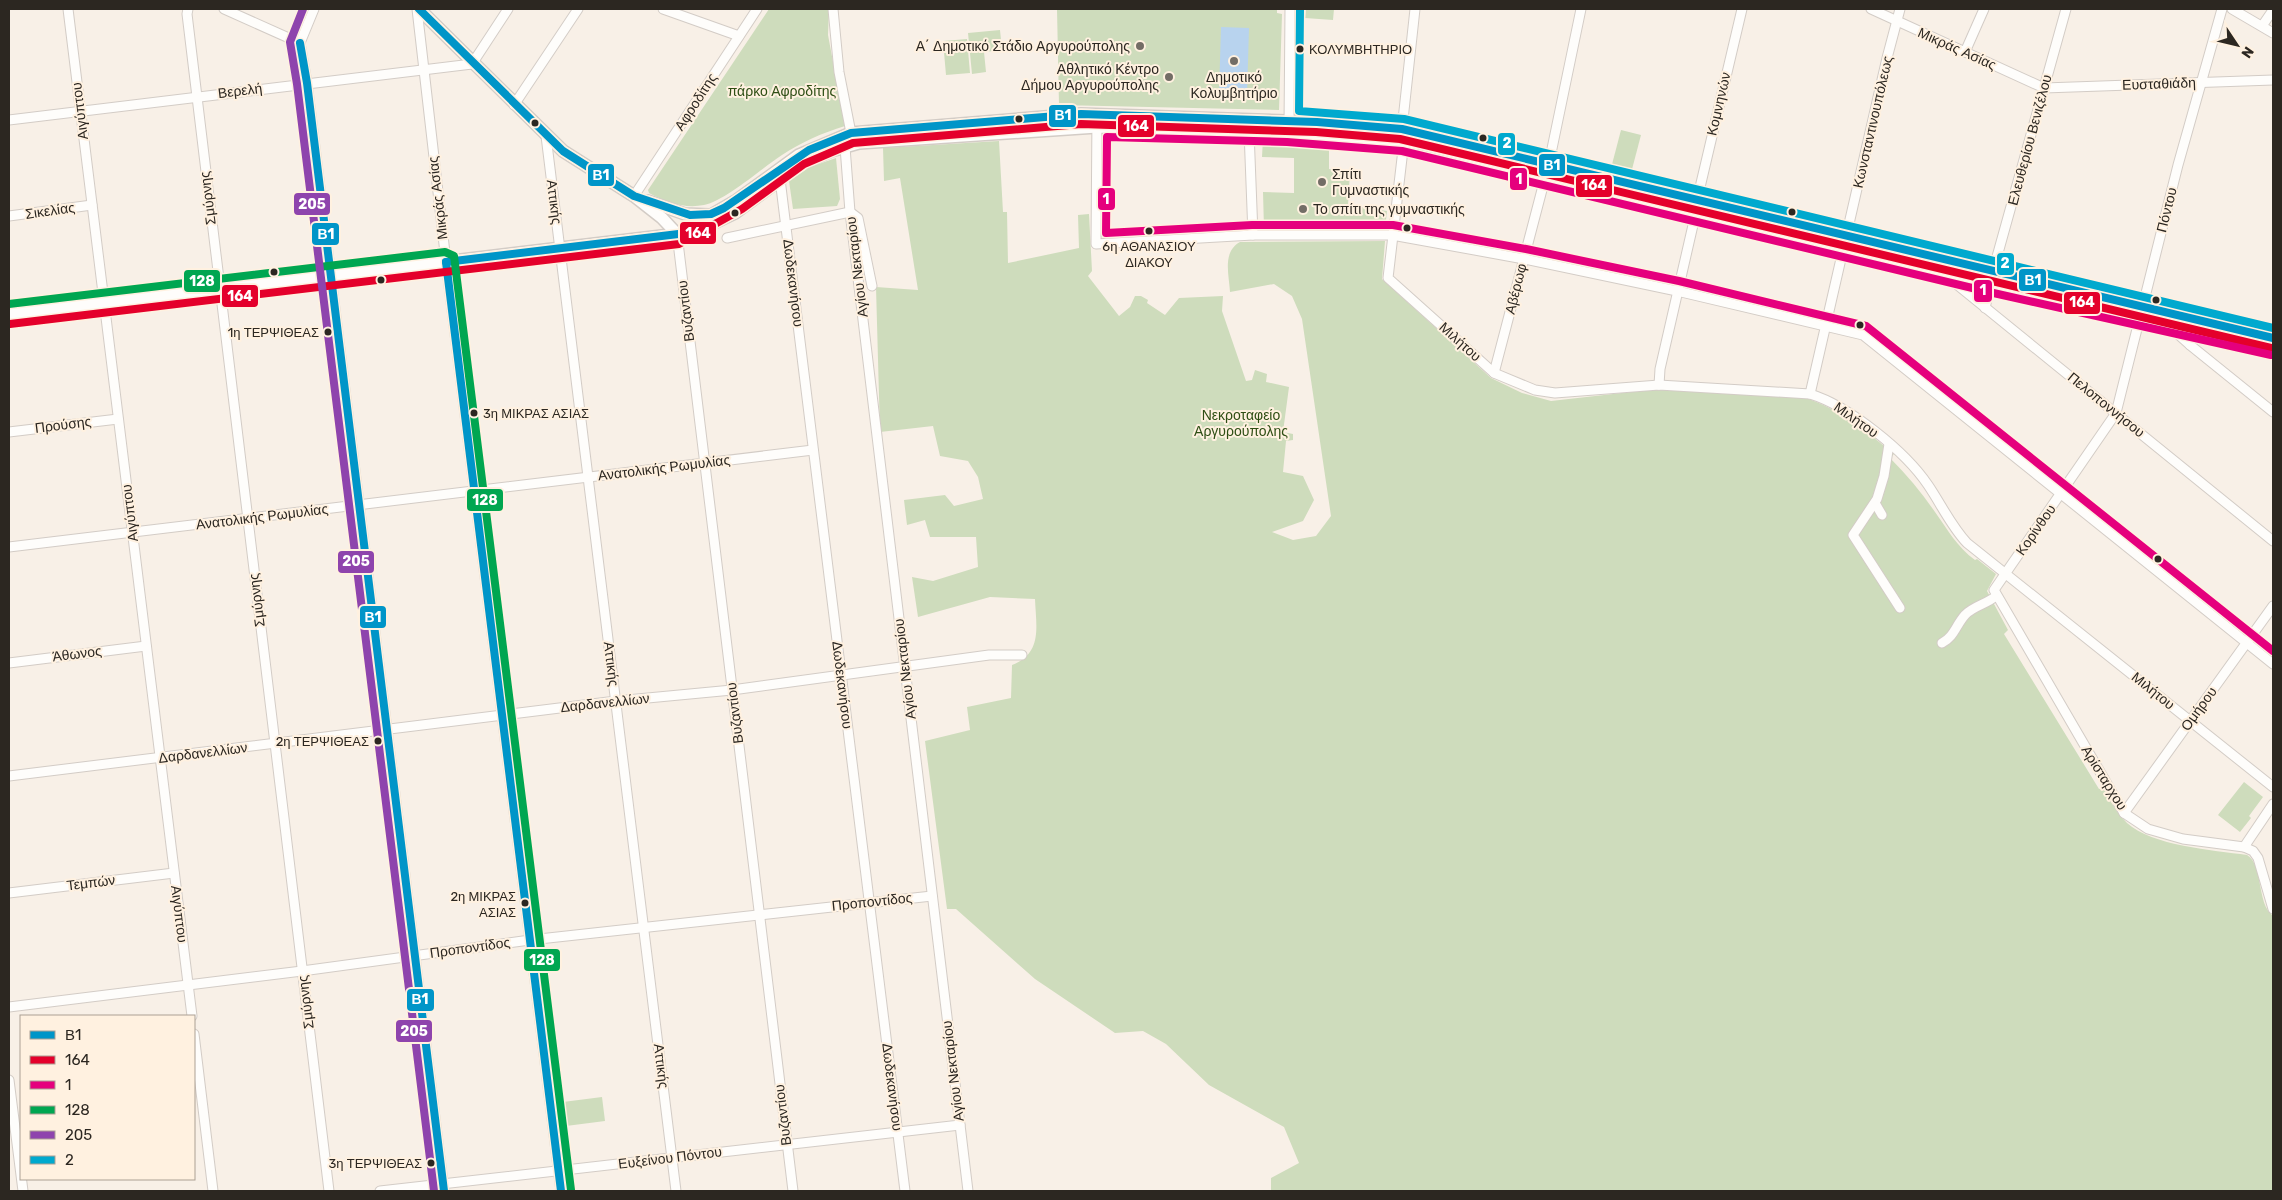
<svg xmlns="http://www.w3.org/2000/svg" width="2282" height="1200" font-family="Rubik,sans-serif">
<rect width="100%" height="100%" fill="#f8f0e7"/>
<!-- green -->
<g fill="#cedcbc">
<path d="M769,9H829L828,35L845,126C822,133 802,142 782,155C762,168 725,201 704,205C684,209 666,202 649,193L648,190Z"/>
<path d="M1057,9H1277V13L1282,14L1279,110L1059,105Z"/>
<path d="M1306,9H1334L1333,20L1305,18Z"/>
<path d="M1000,30L1002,50L984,52L986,72L972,74L968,33Z"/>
<path d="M967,39L970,73L946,75L943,41Z"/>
<path d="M1621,130L1641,135L1630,177L1610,172Z"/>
<path d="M1263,138L1329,140V169L1350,171L1348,205L1387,211L1385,229H1264L1263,192L1294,193V158L1262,157Z"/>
<path d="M999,141L1003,212H1007L1008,263L1079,248L1078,215L1089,214L1092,271L1088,276L1119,316L1130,307L1135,296H1141L1148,300L1147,303L1165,315L1179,298L1223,296L1222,311L1246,381L1252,380L1255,370L1267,374L1266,382L1289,387L1283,432L1293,434V440L1286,441L1283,472L1303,476L1314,500L1303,521L1272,532L1293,540L1316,536L1331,516L1302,319L1292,296L1274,284L1230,292C1229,274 1222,252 1240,242L1385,241L1382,279L1491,378L1522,393L1551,401L1657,389L1806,398C1839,409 1867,432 1894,454L1890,458C1907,475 1922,493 1935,512C1948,530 1957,547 1975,560L1977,559L1996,574L1987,591L2008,630L2004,634L2099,789L2103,788C2110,800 2117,813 2127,823C2152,846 2213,850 2247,855C2264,865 2256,903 2273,916V1191H1271V1178L1299,1163L1284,1127L1209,1085L1166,1044L1143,1031L1115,1033L1035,979L956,909H947L925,741L970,730L967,707L1011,698L1012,665C1043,653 1036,626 1035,599L990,597L918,617L912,577L933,581L978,567L976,537H930L925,520L907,525L904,500L945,495L954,506L983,499L978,477L968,461L940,456L933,426L880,432L876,287L918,290L900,178L884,181L883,148Z"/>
<path d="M836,158L840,199L837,206L793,209L789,181L810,167Z"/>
<path d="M2244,782L2263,797L2249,816L2251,818L2240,832L2218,815Z"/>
<path d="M602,1097L605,1121L566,1126L563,1102Z"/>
</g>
<!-- water -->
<path fill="#b8d3ee" d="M1221,27L1249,28L1247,95L1219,94Z"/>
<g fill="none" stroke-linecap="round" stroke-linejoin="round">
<!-- minor casing -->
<g stroke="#d3ccc6" stroke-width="11">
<g id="minor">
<path d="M68,9L192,1016"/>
<path d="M188,9L187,14L329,1191"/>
<path d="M224,9L300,43"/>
<path d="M417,9L445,253L561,1191"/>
<path d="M663,9L739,36"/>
<path d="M833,9L839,72L851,133L845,147L850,212L968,1191"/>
<path d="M1871,9L2044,88L2273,80"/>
<path d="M2222,9L2178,165L2116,413L1994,590L2124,813L2148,829L2183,839L2244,847L2253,851L2258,858L2273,909"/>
<path d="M2232,9L2273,33"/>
<path d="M2262,26L2273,10"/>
<path d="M300,43L307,83L444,1191"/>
<path d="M300,43L314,9"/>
<path d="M1965,52L1984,9"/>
<path d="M514,105L578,9"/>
<path d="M1097,114L1096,244L1253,235H1392L1524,259L1677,291L1863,335L2273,664"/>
<path d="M9,120L472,64L508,9"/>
<path d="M1289,126L1290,9"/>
<path d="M1402,129L1415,9"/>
<path d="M1249,131L1253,235"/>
<path d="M546,136L676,1191"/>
<path d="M1404,141L1388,278L1494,373L1535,390L1555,393L1659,385L1810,394C1849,406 1905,451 1928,485C1941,504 1951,526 1967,543L2273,787"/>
<path d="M780,179L905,1191"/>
<path d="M634,196L757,9"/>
<path d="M1697,200L1742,9"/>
<path d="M850,212L858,218L872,286"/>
<path d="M9,216L92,205"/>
<path d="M677,234L793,1191"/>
<path d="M727,238L850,212"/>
<path d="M1939,270L2273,541"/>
<path d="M1993,271L2066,9"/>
<path d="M1985,308L1991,282"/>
<path d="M2162,320L2190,345"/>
<path d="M2192,327L2190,345L2273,412"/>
<path d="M1494,373L1549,163L1581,9"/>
<path d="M1659,385L1660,369L1696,212"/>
<path d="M1810,394L1887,58L1900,9"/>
<path d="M9,432L118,419"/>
<path d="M1889,444L1884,476L1877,499L1853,535L1900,608"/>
<path d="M1875,503L1882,515"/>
<path d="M9,547L813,450"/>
<path d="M1942,643C1954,637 1956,625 1965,615C1973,606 1987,604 1996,596"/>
<path d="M9,663L146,646"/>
<path d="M9,776L616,701L732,690L989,655H1022"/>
<path d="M2124,813L2273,606"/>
<path d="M2244,847L2273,804"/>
<path d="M9,893L174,873"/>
<path d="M9,1007L302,971L530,940L932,896"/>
<path d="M194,1034L213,1191"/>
<path d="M9,1080L23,1191"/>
<path d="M380,1191C573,1169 766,1147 960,1125"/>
</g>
</g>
<!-- major casing -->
<g stroke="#d3ccc6" stroke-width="14">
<g id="major">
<path d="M419,9L563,151L634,196L662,218L677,234"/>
<path d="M648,201L685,214L709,215"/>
<path d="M687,229L737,200L799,155L851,133L1081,114L1317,122L1402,129L2261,335"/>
<path d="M9,314L695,232L735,213L801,164L831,151L859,143L1097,127L1288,132L1404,141L1421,144L1593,188L1991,282L2273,345"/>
</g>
</g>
<!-- minor -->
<use href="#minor" stroke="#fefdfb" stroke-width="9"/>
<!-- major -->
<use href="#major" stroke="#fefdfb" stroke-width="11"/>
<!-- bus-1 casing -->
<g stroke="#fff1e0" stroke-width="11">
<g id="bus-1">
<path d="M419,9L563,151L634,196L690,215L711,214L724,208L809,150L851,133L1081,114L1317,122L1402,129L2273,338"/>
<path d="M300,43L307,83L444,1191"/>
<path d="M446,262L695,232L714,224"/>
<path d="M446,262L561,1191"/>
</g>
</g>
<!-- bus-2 casing -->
<g stroke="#fff1e0" stroke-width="11">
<path id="bus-2" d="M10,324L679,244L742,209L804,164L853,143L1081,124L1316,132L1400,139L2271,348"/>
</g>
<!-- bus-3 casing -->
<g stroke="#fff1e0" stroke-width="11">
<path id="bus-3" d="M2271,355L1989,292L1402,151L1287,142L1107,137L1106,233L1252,225H1393L1526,249L1679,281L1866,326L2273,651"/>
</g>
<!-- bus-4 casing -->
<g stroke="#fff1e0" stroke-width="11">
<path id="bus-4" d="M9,304L445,252L454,256L571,1190"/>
</g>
<!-- bus-5 casing -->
<g stroke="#fff1e0" stroke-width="11">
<path id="bus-5" d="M303,9L290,42L297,84L434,1191"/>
</g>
<!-- bus-6 casing -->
<g stroke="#fff1e0" stroke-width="11">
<path id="bus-6" d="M1300,9L1299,111L1404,119L2273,328"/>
</g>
<!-- bus-1 -->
<use href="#bus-1" stroke="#0095c8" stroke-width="8"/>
<!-- bus-2 -->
<use href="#bus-2" stroke="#e4002b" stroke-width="8"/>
<!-- bus-3 -->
<use href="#bus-3" stroke="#e5007d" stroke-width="8"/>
<!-- bus-4 -->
<use href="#bus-4" stroke="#00a651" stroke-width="8"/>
<!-- bus-5 -->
<use href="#bus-5" stroke="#8e44ad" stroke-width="8"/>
<!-- bus-6 -->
<use href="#bus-6" stroke="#00a9ce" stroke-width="8"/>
</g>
<!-- markers -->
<g fill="#736d66" stroke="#fff1e0" stroke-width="2">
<circle cx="1140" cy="46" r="5"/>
<circle cx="1234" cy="61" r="5"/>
<circle cx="1169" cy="77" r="5"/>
<circle cx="1322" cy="182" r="5"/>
<circle cx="1303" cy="209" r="5"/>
</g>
<g fill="#2c2721" stroke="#fff1e0" stroke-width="2">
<circle cx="1300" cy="49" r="4.5"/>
<circle cx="1019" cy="119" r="4.5"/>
<circle cx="535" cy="123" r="4.5"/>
<circle cx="1483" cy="138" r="4.5"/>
<circle cx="1792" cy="212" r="4.5"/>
<circle cx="735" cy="213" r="4.5"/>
<circle cx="1407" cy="228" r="4.5"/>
<circle cx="1149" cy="231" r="4.5"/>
<circle cx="274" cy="272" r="4.5"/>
<circle cx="381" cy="280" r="4.5"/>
<circle cx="2156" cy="300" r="4.5"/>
<circle cx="1860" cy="325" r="4.5"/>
<circle cx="328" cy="332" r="4.5"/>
<circle cx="474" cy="413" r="4.5"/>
<circle cx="2158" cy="559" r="4.5"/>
<circle cx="378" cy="741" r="4.5"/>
<circle cx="525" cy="903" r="4.5"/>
<circle cx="431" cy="1163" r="4.5"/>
</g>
<g text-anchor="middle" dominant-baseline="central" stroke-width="4" stroke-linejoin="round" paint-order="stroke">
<!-- bus labels -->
<g font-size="13" fill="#2c2721" stroke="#fff1e0" text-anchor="end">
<text x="1309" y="49" text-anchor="start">ΚΟΛΥΜΒΗΤΗΡΙΟ</text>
<text x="1149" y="246" text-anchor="middle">6η ΑΘΑΝΑΣΙΟΥ<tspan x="1149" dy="16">ΔΙΑΚΟΥ</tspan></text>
<text x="319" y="332">1η ΤΕΡΨΙΘΕΑΣ</text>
<text x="483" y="413" text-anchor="start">3η ΜΙΚΡΑΣ ΑΣΙΑΣ</text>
<text x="369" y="741">2η ΤΕΡΨΙΘΕΑΣ</text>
<text x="516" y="896">2η ΜΙΚΡΑΣ<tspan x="516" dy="16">ΑΣΙΑΣ</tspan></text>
<text x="422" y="1163">3η ΤΕΡΨΙΘΕΑΣ</text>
</g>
<!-- poi labels -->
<g font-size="14" fill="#2c2721" stroke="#fff1e0" text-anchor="end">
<text x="1130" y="46">Α΄ Δημοτικό Στάδιο Αργυρούπολης</text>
<text x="1159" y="69">Αθλητικό Κέντρο<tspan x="1159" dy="16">Δήμου Αργυρούπολης</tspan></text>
<text x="1234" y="77" text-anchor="middle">Δημοτικό<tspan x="1234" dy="16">Κολυμβητήριο</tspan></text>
<text x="1332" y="174" text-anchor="start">Σπίτι<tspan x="1332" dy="16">Γυμναστικής</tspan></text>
<text x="1313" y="209" text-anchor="start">Το σπίτι της γυμναστικής</text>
</g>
<!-- street labels -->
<g font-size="14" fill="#2c2721" stroke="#fff1e0">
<text transform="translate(1957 49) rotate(24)">Μικράς Ασίας</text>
<text transform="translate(2159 84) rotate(-2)">Ευσταθιάδη</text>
<text transform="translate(240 91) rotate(-7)">Βερελή</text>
<text transform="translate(696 102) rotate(-57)">Αφροδίτης</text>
<text transform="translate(1719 104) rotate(-77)">Κομνηνών</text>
<text transform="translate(80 111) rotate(-97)">Αιγύπτου</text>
<text transform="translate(1873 122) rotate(-77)">Κωνσταντινουπόλεως</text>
<text transform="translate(2030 140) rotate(-75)">Ελευθερίου Βενιζέλου</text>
<text transform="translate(208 198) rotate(-97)">Σμύρνης</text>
<text transform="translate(438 198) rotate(-97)">Μικράς Ασίας</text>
<text transform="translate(554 202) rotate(83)">Αττικής</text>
<text transform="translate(2167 210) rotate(-76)">Πόντου</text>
<text transform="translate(50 211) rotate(-8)">Σικελίας</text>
<text transform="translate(857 267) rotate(-97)">Αγίου Νεκταρίου</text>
<text transform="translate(793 283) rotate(83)">Δωδεκανήσου</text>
<text transform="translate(1516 289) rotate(-76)">Αβέρωφ</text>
<text transform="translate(686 311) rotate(-97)">Βυζαντίου</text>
<text transform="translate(1460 342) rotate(42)">Μιλήτου</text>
<text transform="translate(2106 405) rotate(39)">Πελοποννήσου</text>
<text transform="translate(1856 420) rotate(35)">Μιλήτου</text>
<text transform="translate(63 425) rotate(-7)">Προύσης</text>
<text transform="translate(664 468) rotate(-7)">Ανατολικής Ρωμυλίας</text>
<text transform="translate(130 513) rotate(-97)">Αιγύπτου</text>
<text transform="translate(262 517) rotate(-7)">Ανατολικής Ρωμυλίας</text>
<text transform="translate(2036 530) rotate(-55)">Κορίνθου</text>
<text transform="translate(257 600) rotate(-97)">Σμύρνης</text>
<text transform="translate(77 654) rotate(-7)">Άθωνος</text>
<text transform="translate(611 664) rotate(83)">Αττικής</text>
<text transform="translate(905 669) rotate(-97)">Αγίου Νεκταρίου</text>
<text transform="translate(842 685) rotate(83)">Δωδεκανήσου</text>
<text transform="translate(2153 691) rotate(39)">Μιλήτου</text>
<text transform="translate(605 703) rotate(-6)">Δαρδανελλίων</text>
<text transform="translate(2199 709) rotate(-54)">Ομήρου</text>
<text transform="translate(735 713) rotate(-97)">Βυζαντίου</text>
<text transform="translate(203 753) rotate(-7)">Δαρδανελλίων</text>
<text transform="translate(2104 778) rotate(58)">Αρίσταρχου</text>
<text transform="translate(91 883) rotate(-7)">Τεμπών</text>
<text transform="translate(872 902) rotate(-6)">Προποντίδος</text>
<text transform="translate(179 914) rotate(83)">Αιγύπτου</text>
<text transform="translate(470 948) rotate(-8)">Προποντίδος</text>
<text transform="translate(306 1002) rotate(-97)">Σμύρνης</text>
<text transform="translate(661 1066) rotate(83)">Αττικής</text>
<text transform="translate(953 1071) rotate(-97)">Αγίου Νεκταρίου</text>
<text transform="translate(892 1087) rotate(83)">Δωδεκανήσου</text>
<text transform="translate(783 1115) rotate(-97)">Βυζαντίου</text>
<text transform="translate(670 1158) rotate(-7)">Ευξείνου Πόντου</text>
</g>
<!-- park labels -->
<g font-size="14" fill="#2e4e14" stroke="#fff1e0">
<text x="782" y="91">πάρκο Αφροδίτης</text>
<text x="1241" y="415">Νεκροταφείο<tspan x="1241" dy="16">Αργυρούπολης</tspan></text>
</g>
</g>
<g stroke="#fff1e0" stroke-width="2">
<rect x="1048" y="104" width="29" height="24" rx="5" fill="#0095c8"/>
<rect x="1117" y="114" width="38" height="24" rx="5" fill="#e4002b"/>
<rect x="1497" y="132" width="19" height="24" rx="5" fill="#00a9ce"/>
<rect x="1538" y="153" width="28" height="24" rx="5" fill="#0095c8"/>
<rect x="587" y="163" width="28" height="24" rx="5" fill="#0095c8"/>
<rect x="1509" y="167" width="19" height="24" rx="5" fill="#e5007d"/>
<rect x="1575" y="174" width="38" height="24" rx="5" fill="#e4002b"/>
<rect x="1097" y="187" width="19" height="24" rx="5" fill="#e5007d"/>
<rect x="293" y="192" width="38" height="24" rx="5" fill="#8e44ad"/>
<rect x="679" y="221" width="38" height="24" rx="5" fill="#e4002b"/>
<rect x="311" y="222" width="29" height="24" rx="5" fill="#0095c8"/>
<rect x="1996" y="252" width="19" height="24" rx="5" fill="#00a9ce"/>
<rect x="2018" y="268" width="29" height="24" rx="5" fill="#0095c8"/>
<rect x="183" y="269" width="38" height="24" rx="5" fill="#00a651"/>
<rect x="1973" y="279" width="20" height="24" rx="5" fill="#e5007d"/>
<rect x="221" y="284" width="38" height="24" rx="5" fill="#e4002b"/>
<rect x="2063" y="291" width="38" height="24" rx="5" fill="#e4002b"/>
<rect x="466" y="488" width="38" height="24" rx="5" fill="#00a651"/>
<rect x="337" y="550" width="38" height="24" rx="5" fill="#8e44ad"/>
<rect x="359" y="605" width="28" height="24" rx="5" fill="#0095c8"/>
<rect x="523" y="948" width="38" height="24" rx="5" fill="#00a651"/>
<rect x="406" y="988" width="29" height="24" rx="5" fill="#0095c8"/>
<rect x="395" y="1019" width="38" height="24" rx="5" fill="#8e44ad"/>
</g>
<g font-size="14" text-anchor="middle" font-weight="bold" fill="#fff">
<text x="1063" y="120">Β1</text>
<text x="1136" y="131">164</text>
<text x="1507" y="148">2</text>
<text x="1552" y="170">Β1</text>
<text x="601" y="180">Β1</text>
<text x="1519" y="184">1</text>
<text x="1594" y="190">164</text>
<text x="1106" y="204">1</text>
<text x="312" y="209">205</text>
<text x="698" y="238">164</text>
<text x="326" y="239">Β1</text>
<text x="2005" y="268">2</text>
<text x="2033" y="285">Β1</text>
<text x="202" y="286">128</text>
<text x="1983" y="295">1</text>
<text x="240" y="301">164</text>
<text x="2082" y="307">164</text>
<text x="485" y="505">128</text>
<text x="356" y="566">205</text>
<text x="373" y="622">Β1</text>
<text x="542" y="965">128</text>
<text x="420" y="1004">Β1</text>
<text x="414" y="1036">205</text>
</g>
<!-- border -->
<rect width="2282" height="1200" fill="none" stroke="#2c2721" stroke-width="20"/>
<!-- legend -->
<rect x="20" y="1015" width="175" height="165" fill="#fff1e0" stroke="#aba094"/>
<rect x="30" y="1031" width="25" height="8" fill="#0095c8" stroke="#aba094"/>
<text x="65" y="1040" font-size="15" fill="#2c2721">Β1</text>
<rect x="30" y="1056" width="25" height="8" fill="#e4002b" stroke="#aba094"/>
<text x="65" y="1065" font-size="15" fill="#2c2721">164</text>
<rect x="30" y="1081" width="25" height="8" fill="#e5007d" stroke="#aba094"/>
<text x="65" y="1090" font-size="15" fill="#2c2721">1</text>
<rect x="30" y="1106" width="25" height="8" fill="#00a651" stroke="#aba094"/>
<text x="65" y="1115" font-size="15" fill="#2c2721">128</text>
<rect x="30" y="1131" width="25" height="8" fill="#8e44ad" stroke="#aba094"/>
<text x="65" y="1140" font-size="15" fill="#2c2721">205</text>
<rect x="30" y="1156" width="25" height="8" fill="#00a9ce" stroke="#aba094"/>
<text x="65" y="1165" font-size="15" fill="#2c2721">2</text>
<!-- north arrow -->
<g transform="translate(2237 45) rotate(125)" stroke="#fff1e0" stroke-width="4" paint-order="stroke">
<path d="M0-4L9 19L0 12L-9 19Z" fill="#2c2721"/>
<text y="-8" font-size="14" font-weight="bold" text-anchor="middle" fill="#2c2721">N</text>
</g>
</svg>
